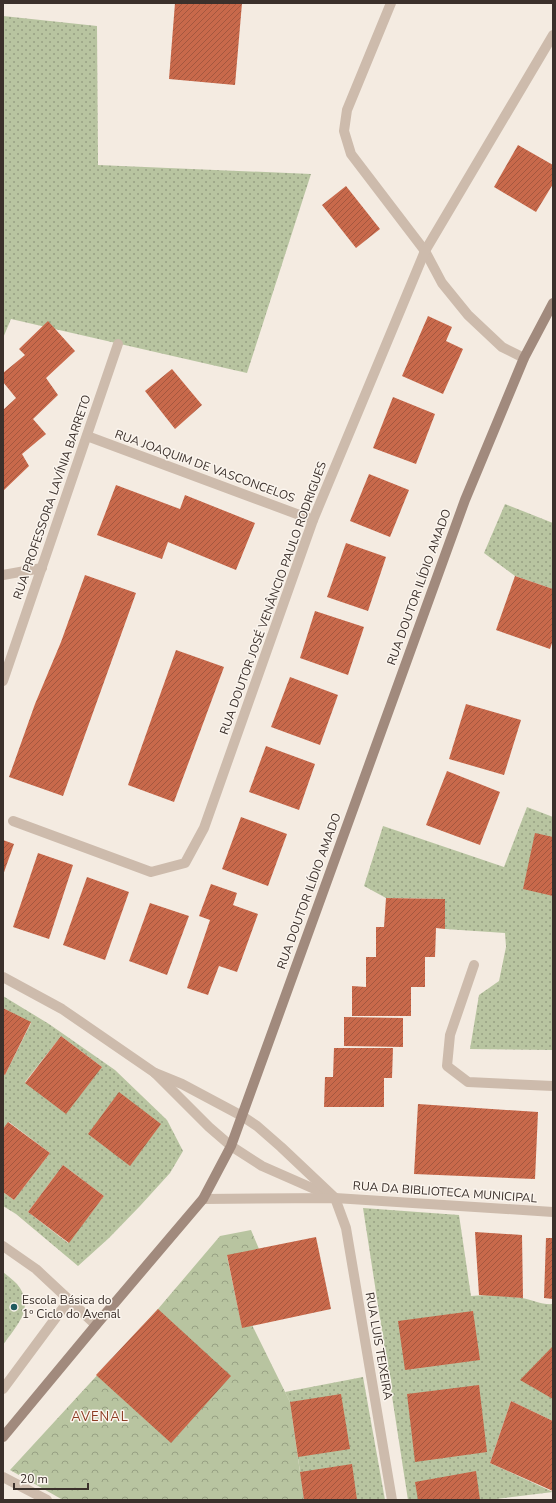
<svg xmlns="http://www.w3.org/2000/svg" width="556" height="1503" font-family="'Nunito Sans',sans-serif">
<defs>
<pattern id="grass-dots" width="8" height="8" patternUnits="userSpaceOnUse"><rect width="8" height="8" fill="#b8c4a0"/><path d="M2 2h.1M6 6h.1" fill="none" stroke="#97a083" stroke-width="1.8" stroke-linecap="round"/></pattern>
<pattern id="forest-crowns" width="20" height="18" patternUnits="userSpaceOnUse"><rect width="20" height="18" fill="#b8c4a0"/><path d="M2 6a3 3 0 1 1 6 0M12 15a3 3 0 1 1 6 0" fill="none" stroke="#97a083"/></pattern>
<pattern id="building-hatch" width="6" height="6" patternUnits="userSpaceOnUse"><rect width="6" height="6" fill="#c8694b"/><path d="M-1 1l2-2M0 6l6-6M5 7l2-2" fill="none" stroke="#a4573f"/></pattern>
</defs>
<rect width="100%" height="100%" fill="#f4ebe1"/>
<!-- grass -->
<g fill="url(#grass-dots)" fill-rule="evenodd">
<path d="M3,16L97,26L98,165L311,174L247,373L11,319L3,338Z"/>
<path d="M505,504L553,523V589L515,576L484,553Z"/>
<path d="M527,807L553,817V1050L470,1049L479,995L499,981L506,947L505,933L445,929V899L386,898L364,886L383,826L504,867Z"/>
<path d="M3,996L49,1024L115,1070L167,1120L183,1151L170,1173L140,1206L109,1238L78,1266L16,1214L3,1206V1192L14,1200L50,1153L9,1122L3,1129V1074L5,1075L31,1023L3,1008ZM61,1036L102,1067L25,1083V1082ZM63,1165L104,1196L68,1243L28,1212Z"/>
<path d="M363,1208L459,1215L471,1296C487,1294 506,1296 522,1298C533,1300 542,1305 553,1304V1421L511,1401L490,1463L553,1492L496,1499V1500H408Z"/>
<path d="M3,1272C8,1276 13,1280 17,1284C36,1307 17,1325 3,1345Z"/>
<path d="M363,1377L385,1500H304L290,1402L285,1392Z"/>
</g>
<!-- forest -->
<path fill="url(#forest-crowns)" d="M251,1230L259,1249L227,1256L242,1327L252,1325L290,1402L304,1500H63L10,1470L158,1309L220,1236Z"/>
<!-- building -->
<g fill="url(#building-hatch)">
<path d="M175,3H242L235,85L169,79Z"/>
<path d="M518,145L553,165V184L536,212L494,187Z"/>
<path d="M346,186L380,229L356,248L322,205Z"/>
<path d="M428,316L452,327L446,341L463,349L443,394L402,376Z"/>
<path d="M48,321L75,351L46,378L58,395L33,419L46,434L22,454L29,466L3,491V410L16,398L3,382V373L25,355L19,349Z"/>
<path d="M172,369L202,405L175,429L145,391Z"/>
<path d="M393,397L435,414L416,464L373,448Z"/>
<path d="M369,474L409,490L390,537L350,521Z"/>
<path d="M116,485L180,509L185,495L255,523L236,570L168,542L162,559L97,535Z"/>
<path d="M346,543L386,557L368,611L327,597Z"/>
<path d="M85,575L136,593L63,796L9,777L35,704L61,642Z"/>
<path d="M515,576L553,589V640L550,649L496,630Z"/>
<path d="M315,611L364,627L348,675L300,658Z"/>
<path d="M176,650L224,667L174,802L128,785Z"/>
<path d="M290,677L338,695L320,745L271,727Z"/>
<path d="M466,704L521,720L504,775L449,759Z"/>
<path d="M266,746L315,764L299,810L249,792Z"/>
<path d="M447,771L500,792L480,845L426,825Z"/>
<path d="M241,817L287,834L268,886L222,869Z"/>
<path d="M535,833L553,837V896L523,889Z"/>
<path d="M3,840L14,844L3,875Z"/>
<path d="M38,853L73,865L49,939L13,927Z"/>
<path d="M87,877L129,892L105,960L63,945Z"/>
<path d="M211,884L237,893L233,905L258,914L237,972L219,966L208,995L187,988L210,920L199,916Z"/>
<path d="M386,898L445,899V929L436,928L435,957H425V987H411V1016H352V986L366,987V957H376V927H384Z"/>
<path d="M150,903L189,916L167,975L129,961Z"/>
<path d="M3,1008L31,1022L5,1075L3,1074Z"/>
<path d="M344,1017L403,1018V1047L344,1046Z"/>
<path d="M61,1036L102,1067L66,1114L25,1083Z"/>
<path d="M334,1048H393L392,1078H384V1107H324L325,1077H333Z"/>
<path d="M119,1092L161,1124L130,1166L88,1134Z"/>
<path d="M418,1104L538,1112L535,1179L414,1174Z"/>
<path d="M8,1122L50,1153L14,1200L3,1192V1129Z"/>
<path d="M63,1165L104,1196L69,1243L28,1212Z"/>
<path d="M475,1232L522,1235L523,1298L479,1295Z"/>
<path d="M316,1237L331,1309L242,1328L227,1255Z"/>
<path d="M546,1238H553V1299L544,1298Z"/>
<path d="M158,1309L231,1376L171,1443L96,1375Z"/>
<path d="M473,1311L480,1360L405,1370L398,1321Z"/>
<path d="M553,1346V1399L520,1380Z"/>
<path d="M479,1385L487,1452L415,1462L407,1394Z"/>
<path d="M341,1394L350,1449L298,1457L290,1402Z"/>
<path d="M511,1401L553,1421V1491L490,1463Z"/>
<path d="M352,1464L357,1500H304L300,1472Z"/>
<path d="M476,1471L480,1500H418L415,1482Z"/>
</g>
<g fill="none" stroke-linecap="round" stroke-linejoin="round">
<!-- lane -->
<path stroke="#cdbbac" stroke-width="10" d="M3,1389L69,1300"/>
<!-- street -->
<g stroke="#cdbbac" stroke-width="10">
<path d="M391,3L347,110L344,131L351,154L425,251L442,283L468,315L502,347L524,358"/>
<path d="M87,436L313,520"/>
<path d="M3,575L42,568"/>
<path d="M3,681L118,344"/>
<path d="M13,821L151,872L185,863L204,828L313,520L425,251L553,35"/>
<path d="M474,965L450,1035L447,1066L468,1082L553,1086"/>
<path d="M3,977L62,1009L155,1073L209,1127L231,1146L262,1166L328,1195"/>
<path d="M155,1073L182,1084L242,1116L257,1126L281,1147L335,1198L346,1228L392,1500"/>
<path d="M203,1199L335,1198L553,1212"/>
<path d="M3,1246L36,1269L96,1325"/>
<path d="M3,1477L47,1500"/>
</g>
<!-- secondary -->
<path stroke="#a18a7d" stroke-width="10" d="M3,1437L96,1325L203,1199L231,1146L465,500L524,358L553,303"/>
</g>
<!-- markers -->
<circle fill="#1f5a5e" stroke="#fbf5ee" stroke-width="1.5" cx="14" cy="1307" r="4"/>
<g text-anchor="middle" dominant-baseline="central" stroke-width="3" stroke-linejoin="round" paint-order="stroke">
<!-- street labels -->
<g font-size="12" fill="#3b302b" stroke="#fbf5ee">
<text transform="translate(205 466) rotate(20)">RUA JOAQUIM DE VASCONCELOS</text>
<text transform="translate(52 497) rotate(-71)">RUA PROFESSORA LAVÍNIA BARRETO</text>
<text transform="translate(419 587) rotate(-70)">RUA DOUTOR ILÍDIO AMADO</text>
<text transform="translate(273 598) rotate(-70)">RUA DOUTOR JOSÉ VENÂNCIO PAULO RODRIGUES</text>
<text transform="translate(309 891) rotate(-70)">RUA DOUTOR ILÍDIO AMADO</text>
<text transform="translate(445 1192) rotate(4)">RUA DA BIBLIOTECA MUNICIPAL</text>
<text transform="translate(379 1346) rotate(80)">RUA LUIS TEIXEIRA</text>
</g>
<!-- poi labels -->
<g font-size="12" fill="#3b302b" stroke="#fbf5ee" text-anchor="start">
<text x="22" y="1300">Escola Básica do<tspan x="22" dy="14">1º Ciclo do Avenal</tspan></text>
</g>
<!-- neighbourhood labels -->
<g font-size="13" letter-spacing="1" fill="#8c3b22" stroke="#fbf5ee">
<text x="100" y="1417">AVENAL</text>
</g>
</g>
<!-- border -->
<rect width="556" height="1503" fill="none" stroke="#3b302b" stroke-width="8"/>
<!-- scale -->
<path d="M14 1483v6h74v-6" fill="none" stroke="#3b302b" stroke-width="2"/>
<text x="20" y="1483" font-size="12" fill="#3b302b" stroke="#fbf5ee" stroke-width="3" paint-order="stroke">20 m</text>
</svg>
